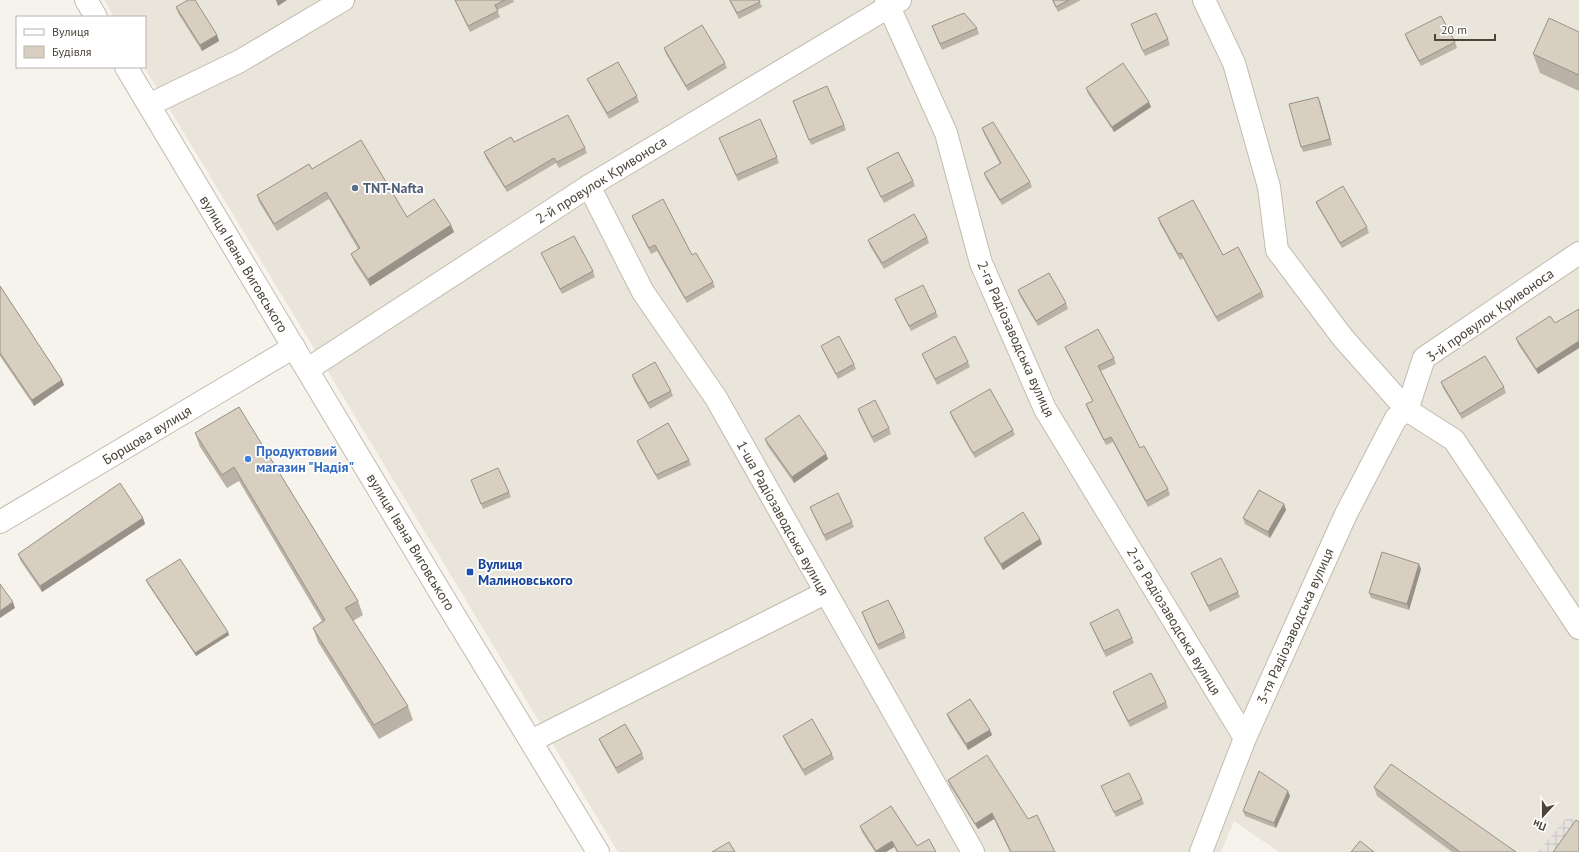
<svg xmlns="http://www.w3.org/2000/svg" width="1579" height="852" font-family="'PT Sans',sans-serif">
<defs>
<pattern id="industrial-grid" width="8" height="8" patternUnits="userSpaceOnUse"><rect width="8" height="8" fill="#e6e2dd"/><path d="M0 4h8M4 0v8" fill="none" stroke="#c7c3be"/></pattern>
</defs>
<rect width="100%" height="100%" fill="#f6f3ec"/>
<!-- residential -->
<path fill="#eae5da" d="M104,0H1579V824L1539,852H1279L1234,821L1221,852H618L144,67L145,17H114Z"/>
<!-- industrial -->
<path fill="url(#industrial-grid)" d="M1568,816L1579,824V852H1538Z"/>
<g fill="none" stroke-linecap="round" stroke-linejoin="round">
<!-- minor casing -->
<g stroke="#c2bbae" stroke-width="24">
<g id="minor">
<path d="M86,0L96,17"/>
<path d="M886,0L946,133L981,263L1045,409L1245,738"/>
<path d="M1204,0L1234,63L1269,187L1277,250L1343,338L1407,410L1454,440L1579,628"/>
<path d="M126,67L440,592L598,852"/>
<path d="M149,105L240,61L343,0"/>
<path d="M589,186L643,292L716,398L973,852"/>
<path d="M308,369L589,186L900,0"/>
<path d="M1407,410L1424,358L1579,253"/>
<path d="M0,522L294,347"/>
<path d="M532,743L539,737L825,593"/>
<path d="M1201,852L1245,738L1346,514L1396,418L1407,410"/>
</g>
</g>
<!-- minor -->
<use href="#minor" stroke="#fff" stroke-width="22"/>
</g>
<!-- wall -->
<g fill="#bab2a6">
<path d="M455,0H513L514,2L497,10L500,17L470,32L457,5Z"/>
<path d="M729,0H759L762,7L739,19Z"/>
<path d="M1052,0H1081L1058,12Z"/>
<path d="M176,7L217,35L219,41L202,51L178,13Z"/>
<path d="M1131,24L1168,39L1170,45L1145,56Z"/>
<path d="M932,26L977,28L979,34L942,50Z"/>
<path d="M1579,32V91L1540,73L1533,54Z"/>
<path d="M1405,34L1455,42L1457,48L1421,66L1407,40Z"/>
<path d="M664,48L725,63L727,68L688,91L666,54Z"/>
<path d="M587,79L637,96L639,102L609,119L590,85Z"/>
<path d="M1086,88L1151,107L1114,132L1088,94Z"/>
<path d="M793,101L844,125L846,130L811,145Z"/>
<path d="M1320,102L1332,145L1303,152L1301,147Z"/>
<path d="M982,128L1030,182L1032,187L1002,205L986,179L984,173L1000,164L984,134Z"/>
<path d="M719,138L777,157L779,163L738,181Z"/>
<path d="M514,142L585,148L587,153L559,168L556,163L507,192L486,158L484,152Z"/>
<path d="M867,168L913,181L915,186L884,203L869,174Z"/>
<path d="M312,169L407,217L454,232L370,286L354,261L351,254L358,249L329,199L277,231L259,202L257,195Z"/>
<path d="M1316,202L1367,227L1369,233L1342,248L1318,207Z"/>
<path d="M632,216L692,255L713,282L715,287L687,303L657,251L651,254L634,221Z"/>
<path d="M1158,218L1223,255L1262,292L1264,297L1218,322L1183,258L1180,260L1160,224Z"/>
<path d="M927,237L929,243L884,269L870,246L868,240Z"/>
<path d="M541,253L593,271L595,277L562,294L544,259Z"/>
<path d="M0,286L62,380L64,385L34,406L0,356Z"/>
<path d="M1018,290L1066,303L1068,309L1038,326L1020,296Z"/>
<path d="M895,299L936,312L938,317L911,331L897,304Z"/>
<path d="M1579,309V348L1538,374L1518,344L1516,338L1555,323Z"/>
<path d="M821,346L854,364L856,369L838,379L823,351Z"/>
<path d="M1065,347L1114,358L1116,364L1101,371L1140,448L1168,489L1170,495L1148,507L1113,442L1106,445L1088,410L1086,404L1093,401L1067,352Z"/>
<path d="M922,354L968,362L970,367L937,385L924,359Z"/>
<path d="M632,375L671,391L673,396L650,409L634,381Z"/>
<path d="M1441,382L1504,387L1506,393L1462,419L1443,388Z"/>
<path d="M239,407L358,601L363,615L353,621L408,706L413,720L379,739L318,642L313,628L322,621L239,481L227,488L200,447L195,433Z"/>
<path d="M858,409L889,428L891,434L874,443L860,415Z"/>
<path d="M950,412L1013,430L1015,435L975,458L952,418Z"/>
<path d="M765,439L826,454L828,459L794,483L767,445Z"/>
<path d="M637,441L689,460L691,465L658,480L639,446Z"/>
<path d="M471,480L509,492L511,497L483,509Z"/>
<path d="M1284,504L1286,510L1270,538L1245,524L1243,518Z"/>
<path d="M810,507L852,522L854,527L826,541L812,512Z"/>
<path d="M143,518L145,524L42,592L20,560L18,554Z"/>
<path d="M984,538L1040,539L1042,544L1003,570L986,543Z"/>
<path d="M1421,569L1409,610L1371,598L1369,593Z"/>
<path d="M1191,573L1238,592L1240,597L1210,612L1194,579Z"/>
<path d="M146,580L228,632L229,635L196,656L147,583Z"/>
<path d="M862,612L904,632L906,638L879,650L864,618Z"/>
<path d="M1090,623L1132,638L1134,643L1106,657L1092,628Z"/>
<path d="M1113,692L1166,702L1168,708L1130,727L1115,697Z"/>
<path d="M947,714L992,735L968,750L949,720Z"/>
<path d="M783,736L832,754L834,759L805,776L785,741Z"/>
<path d="M599,739L642,753L644,759L618,774L601,744Z"/>
<path d="M948,780L1028,819L1055,852H1010L994,819L978,829L950,786Z"/>
<path d="M1101,786L1142,799L1144,804L1116,817Z"/>
<path d="M1374,787L1516,852H1452L1377,796Z"/>
<path d="M1290,796L1276,828L1245,816L1243,811Z"/>
<path d="M860,826L917,846L936,852H897L894,847L886,852H875L862,832Z"/>
</g>
<!-- shaded-wall -->
<g fill="#979187">
<path d="M276,0H287L278,6Z"/>
<path d="M217,35L219,41L202,51L200,45Z"/>
<path d="M1318,97L1320,102L1332,145L1330,139Z"/>
<path d="M1149,102L1151,107L1114,132L1112,127Z"/>
<path d="M451,225L454,232L370,286L368,279Z"/>
<path d="M1579,341V348L1538,374L1536,369Z"/>
<path d="M62,380L64,385L34,406L32,400Z"/>
<path d="M826,454L828,459L794,483L792,477Z"/>
<path d="M1284,504L1286,510L1270,538L1268,532Z"/>
<path d="M143,518L145,524L42,592L40,586Z"/>
<path d="M1040,539L1042,544L1003,570L1001,564Z"/>
<path d="M1419,564L1421,569L1409,610L1407,604Z"/>
<path d="M13,602L15,608L0,618V611Z"/>
<path d="M228,632L229,635L196,656L195,653Z"/>
<path d="M990,730L992,735L968,750L966,744Z"/>
<path d="M1288,791L1290,796L1276,828L1274,823Z"/>
<path d="M992,813L994,819L978,829L975,824Z"/>
<path d="M892,841L894,847L886,852H877L876,851Z"/>
</g>
<!-- building -->
<g fill="#d8cfc1" stroke="#979187">
<path d="M188,0H195L217,35L200,45L176,7Z"/>
<path d="M455,0H505L495,5L498,11L468,26Z"/>
<path d="M730,0H759L760,2L737,13Z"/>
<path d="M1053,0H1069L1056,7Z"/>
<path d="M964,13L977,28L940,44L932,26Z"/>
<path d="M1156,13L1168,39L1143,51L1131,24Z"/>
<path d="M1441,16L1455,42L1419,61L1405,34Z"/>
<path d="M1549,18L1579,32V75L1533,54Z"/>
<path d="M702,25L725,63L686,86L664,48Z"/>
<path d="M618,62L637,96L607,113L587,79Z"/>
<path d="M1123,63L1149,102L1112,127L1086,88Z"/>
<path d="M827,86L844,125L809,140L793,101Z"/>
<path d="M1318,97L1330,139L1301,147L1289,104Z"/>
<path d="M568,115L585,148L557,162L554,158L505,187L484,152L511,137L514,142Z"/>
<path d="M760,119L777,157L736,175L719,138Z"/>
<path d="M993,122L1030,182L1000,200L984,173L1001,163L982,128Z"/>
<path d="M361,140L407,217L434,199L451,225L368,279L351,254L360,248L326,192L274,224L257,195L309,164L312,169Z"/>
<path d="M898,152L913,181L881,197L867,168Z"/>
<path d="M1343,186L1367,227L1340,243L1316,202Z"/>
<path d="M663,199L692,255L696,253L713,282L685,298L655,245L649,248L632,216Z"/>
<path d="M1193,200L1223,255L1238,247L1262,292L1216,317L1181,253L1178,254L1158,218Z"/>
<path d="M914,214L927,237L882,263L868,240Z"/>
<path d="M574,236L593,271L560,289L541,253Z"/>
<path d="M1049,273L1066,303L1036,321L1018,290Z"/>
<path d="M923,285L936,312L909,326L895,299Z"/>
<path d="M0,286L62,380L32,400L0,353Z"/>
<path d="M1579,309V341L1536,369L1516,338L1550,316L1555,323Z"/>
<path d="M1098,329L1114,358L1098,366L1140,448L1144,446L1168,489L1146,501L1111,437L1104,440L1086,404L1093,401L1065,347Z"/>
<path d="M839,336L854,364L836,374L821,346Z"/>
<path d="M955,336L968,362L935,379L922,354Z"/>
<path d="M1485,356L1504,387L1460,414L1441,382Z"/>
<path d="M655,362L671,391L648,403L632,375Z"/>
<path d="M990,389L1013,430L973,453L950,412Z"/>
<path d="M875,400L889,428L872,437L858,409Z"/>
<path d="M239,407L358,601L345,608L408,706L374,725L313,628L325,620L234,467L222,475L195,433Z"/>
<path d="M799,415L826,454L792,477L765,439Z"/>
<path d="M668,423L689,460L656,475L637,441Z"/>
<path d="M498,468L509,492L481,504L471,480Z"/>
<path d="M120,483L143,518L40,586L18,554Z"/>
<path d="M1259,490L1284,504L1268,532L1243,518Z"/>
<path d="M838,493L852,522L824,535L810,507Z"/>
<path d="M1023,512L1040,539L1001,564L984,538Z"/>
<path d="M1382,552L1419,564L1407,604L1369,593Z"/>
<path d="M1221,558L1238,592L1208,606L1191,573Z"/>
<path d="M180,559L228,632L195,653L146,580Z"/>
<path d="M0,584L13,602L0,611Z"/>
<path d="M888,600L904,632L877,645L862,612Z"/>
<path d="M1118,609L1132,638L1104,651L1090,623Z"/>
<path d="M1151,673L1166,702L1128,721L1113,692Z"/>
<path d="M970,699L990,730L966,744L947,714Z"/>
<path d="M812,719L832,754L803,770L783,736Z"/>
<path d="M625,724L642,753L616,768L599,739Z"/>
<path d="M987,755L1028,819L1037,815L1055,852H1011L992,813L975,824L948,780Z"/>
<path d="M1391,764L1516,852H1460L1374,787Z"/>
<path d="M1259,771L1288,791L1274,823L1243,811Z"/>
<path d="M1129,773L1142,799L1114,812L1101,786Z"/>
<path d="M891,806L917,846L929,839L936,852H898L892,841L876,851L860,826Z"/>
<path d="M1576,820L1579,822V852H1553Z"/>
<path d="M1360,841L1374,852H1351Z"/>
<path d="M729,842L735,852H712Z"/>
</g>
<!-- markers -->
<circle fill="#5c6f8a" stroke="#fff" stroke-width="1.5" cx="355" cy="188" r="4"/>
<circle fill="#3f7fe0" stroke="#fff" stroke-width="1.5" cx="248" cy="459" r="4"/>
<rect fill="#1a4fb4" stroke="#fff" stroke-width="1.5" x="466" y="568" width="8" height="8" rx="2"/>
<g text-anchor="middle" dominant-baseline="central" stroke-width="3.5" stroke-linejoin="round" paint-order="stroke">
<!-- street labels -->
<g font-size="14" fill="#4b4439" stroke="#fff">
<text transform="translate(601 180) rotate(-32)">2-й провулок Кривоноса</text>
<text transform="translate(244 264) rotate(59)">вулиця Івана Виговського</text>
<text transform="translate(1490 315) rotate(-35)">3-й провулок Кривоноса</text>
<text transform="translate(1016 339) rotate(66)">2-га Радіозаводська вулиця</text>
<text transform="translate(147 435) rotate(-31)">Борщова вулиця</text>
<text transform="translate(783 518) rotate(61)">1-ша Радіозаводська вулиця</text>
<text transform="translate(411 542) rotate(59)">вулиця Івана Виговського</text>
<text transform="translate(1174 621) rotate(59)">2-га Радіозаводська вулиця</text>
<text transform="translate(1295 626) rotate(-66)">3-тя Радіозаводська вулиця</text>
</g>
<!-- service labels -->
<g font-size="14" font-weight="bold" fill="#4e5e75" stroke="#fff" text-anchor="start">
<text x="363" y="188">TNT-Nafta</text>
</g>
<!-- shop labels -->
<g font-size="14" font-weight="bold" fill="#366cbe" stroke="#fff" text-anchor="start">
<text x="256" y="451">Продуктовий<tspan x="256" dy="16">магазин "Надія"</tspan></text>
</g>
<!-- transit labels -->
<g font-size="14" font-weight="bold" fill="#164399" stroke="#fff" text-anchor="start">
<text x="478" y="564">Вулиця<tspan x="478" dy="16">Малиновського</tspan></text>
</g>
</g>
<!-- legend -->
<rect x="16" y="16" width="130" height="52" fill="#ffffff" stroke="#b7b4b0"/>
<rect x="24" y="29" width="20" height="6" fill="#ffffff" stroke="#b7b4b0"/>
<text x="52" y="36" font-size="12" fill="#4b4439">Вулиця</text>
<rect x="24" y="46" width="20" height="12" fill="#d8cfc1" stroke="#b7b4b0"/>
<text x="52" y="56" font-size="12" fill="#4b4439">Будівля</text>
<!-- north arrow -->
<g transform="translate(1543 816) rotate(201)" stroke="#ffffff" stroke-width="3" paint-order="stroke">
<path d="M0-3L7 15L0 10L-7 15Z" fill="#4b4439"/>
<text y="-6" font-size="11" font-weight="bold" text-anchor="middle" fill="#4b4439">Пн</text>
</g>
<!-- scale -->
<path d="M1435 34v6h60v-6" fill="none" stroke="#4b4439" stroke-width="2"/>
<text x="1441" y="34" font-size="12" fill="#4b4439" stroke="#ffffff" stroke-width="3" paint-order="stroke">20 m</text>
</svg>
